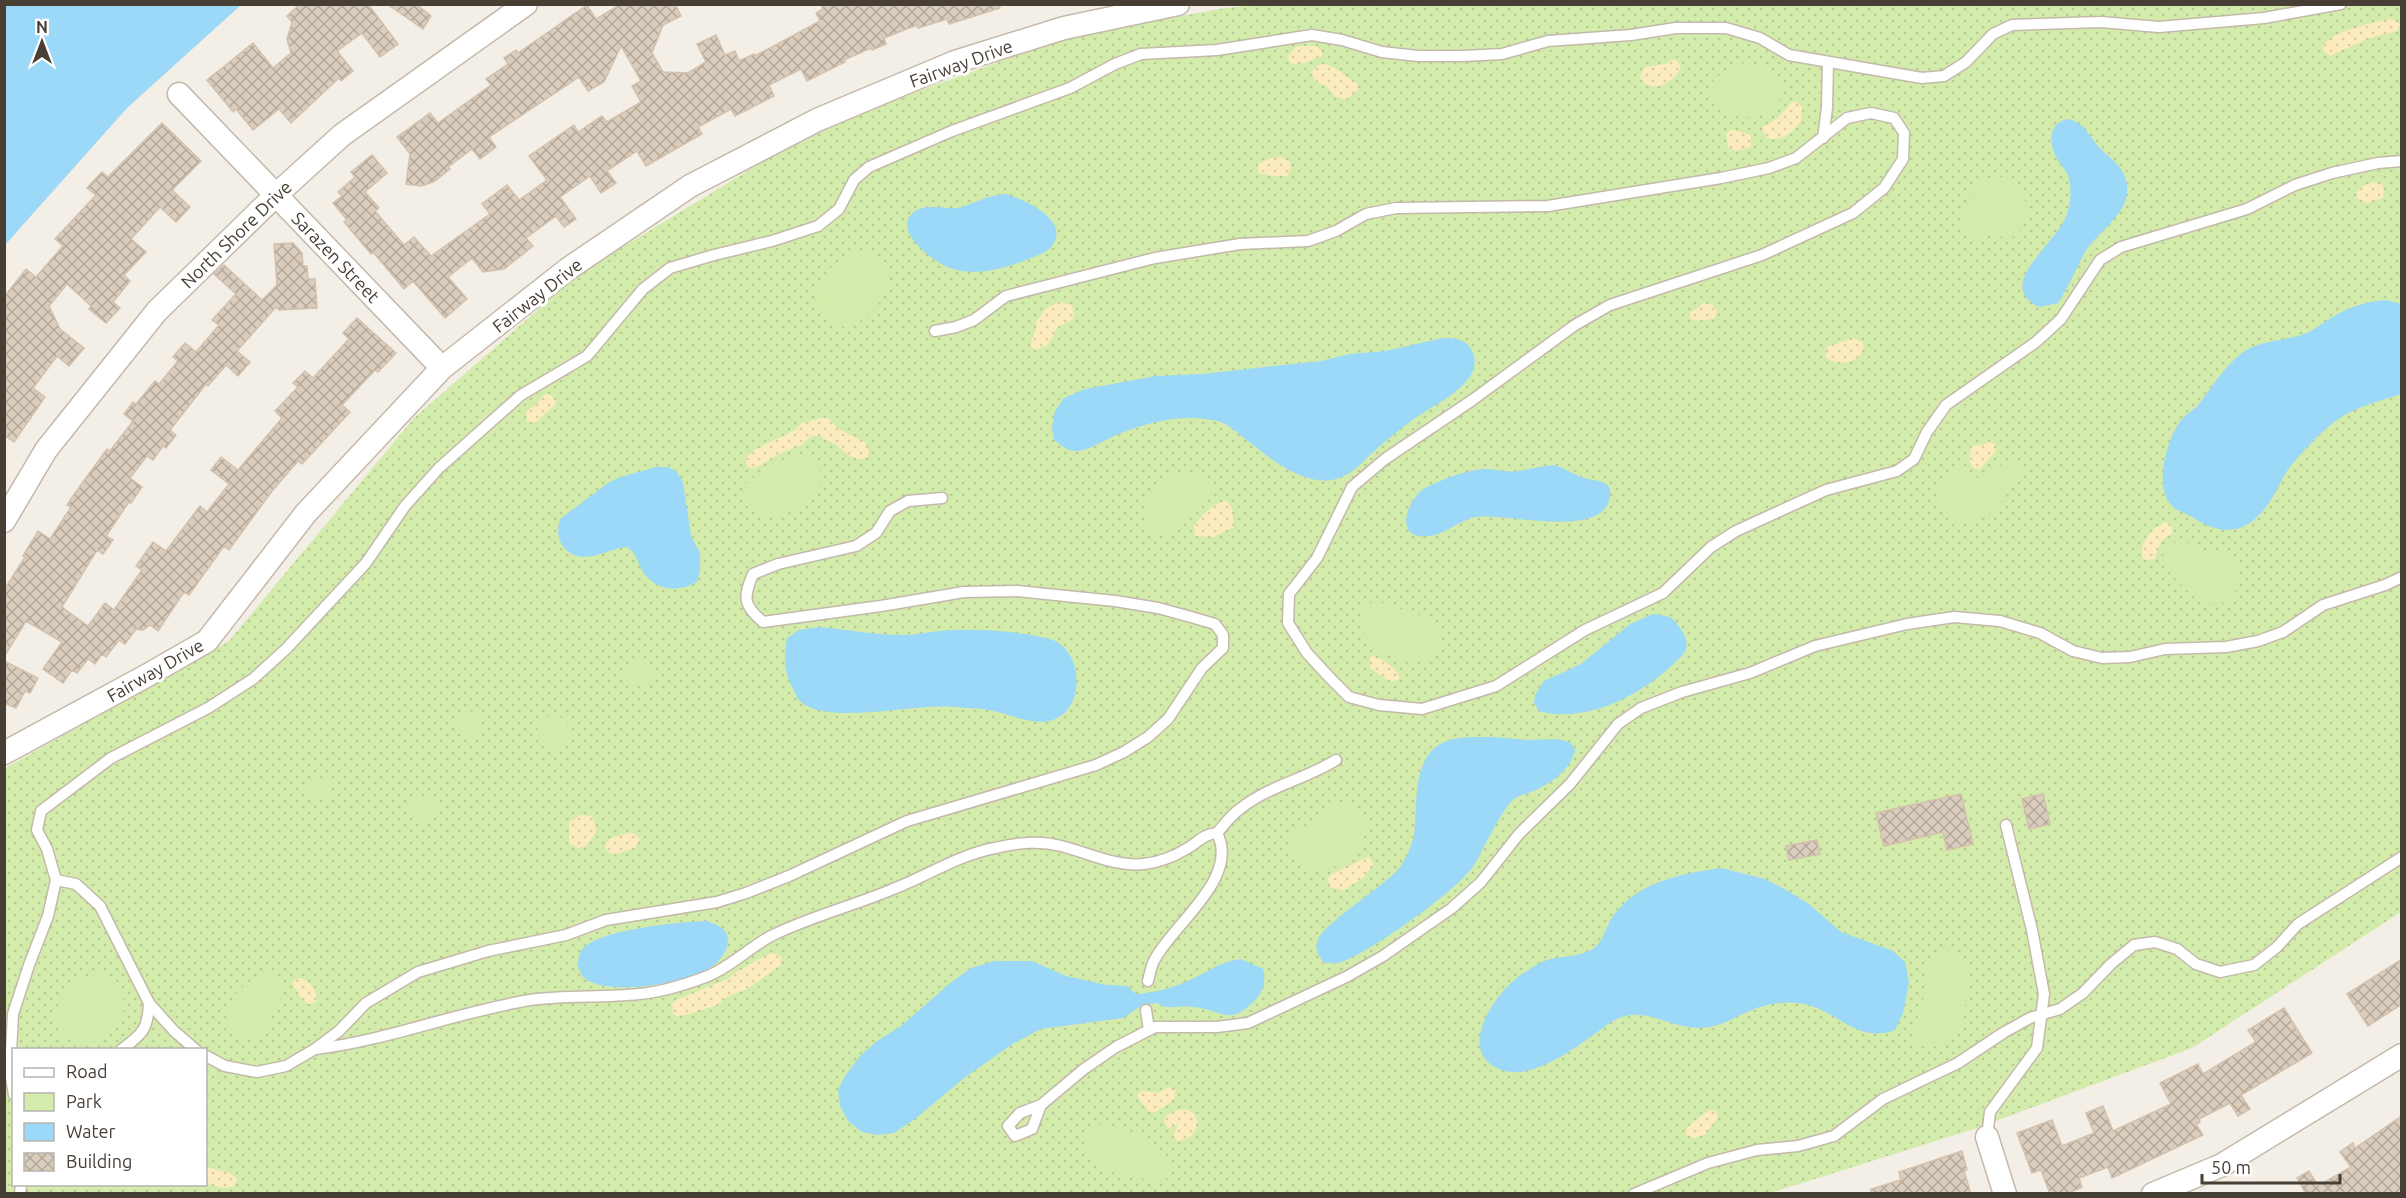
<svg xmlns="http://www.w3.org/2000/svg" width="2406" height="1198" font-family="Ubuntu,sans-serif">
<defs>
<pattern id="green-dots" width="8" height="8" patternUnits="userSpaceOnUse" patternTransform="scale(1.5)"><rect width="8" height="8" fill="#d3ecab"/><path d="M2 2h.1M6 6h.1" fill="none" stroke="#b7cb94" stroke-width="1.8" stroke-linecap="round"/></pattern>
<pattern id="sand-dots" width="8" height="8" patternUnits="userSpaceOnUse" patternTransform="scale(1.5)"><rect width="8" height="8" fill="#fcebbe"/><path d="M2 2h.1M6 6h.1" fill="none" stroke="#dacba4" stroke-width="1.8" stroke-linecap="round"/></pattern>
<pattern id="building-cross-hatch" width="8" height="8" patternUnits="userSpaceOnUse" patternTransform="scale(1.5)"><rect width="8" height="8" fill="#dacdbd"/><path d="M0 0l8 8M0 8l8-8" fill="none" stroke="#b3a89a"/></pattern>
</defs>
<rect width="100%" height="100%" fill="#f4efe6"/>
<!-- green -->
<path fill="url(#green-dots)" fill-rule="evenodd" d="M1267,4L2401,5V912L2192,1048L1974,1129L1767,1194L5,1193L4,769L229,641L414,418L580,273L820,127L1070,36L1226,8ZM14,1050H206V1184H14Z"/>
<!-- sand -->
<g fill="url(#sand-dots)">
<path d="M2392,19L2400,24L2397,31L2369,38L2330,56L2323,50V45C2335,30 2374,22 2392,19Z"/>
<path d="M1301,46H1316L1322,52V56L1305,63L1291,64L1287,57L1295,48Z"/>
<path d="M1671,60H1676L1681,67C1675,82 1651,97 1640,77L1644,67L1666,64Z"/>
<path d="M1320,64C1337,64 1343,77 1357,83L1359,89L1346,100L1336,97L1327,87L1315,81L1311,72Z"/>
<path d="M1792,102H1797L1802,107L1801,121C1792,132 1781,144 1766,137L1762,129L1763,126L1777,119Z"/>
<path d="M1734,130L1751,135V147L1736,151L1728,147L1726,135L1729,131Z"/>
<path d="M1282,157L1290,162L1291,168L1287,176H1271L1259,173L1257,164L1271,158Z"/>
<path d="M2373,182L2381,184L2384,188L2383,198L2366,203L2357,198L2356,194L2361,187Z"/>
<path d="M1059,302L1072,305L1074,315L1072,320C1049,330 1060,330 1046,346L1035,350L1031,347C1030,338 1038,333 1036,322L1046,309Z"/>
<path d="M1704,303L1711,304L1717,310L1715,318L1699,321L1690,319V313Z"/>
<path d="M1853,338L1862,342L1864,348C1859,364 1837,367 1825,357L1827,347Z"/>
<path d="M549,394L556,400L555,405L537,421L531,423L527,421L526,412L538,403L544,395Z"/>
<path d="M826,417L839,429L866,443L869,452L868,457C856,463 845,453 838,446C832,441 826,442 821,436H811L801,445L783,452L757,467L751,468L747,466L745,458L756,449L795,430L802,423Z"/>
<path d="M1989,442L1995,444L1996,451L1980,469L1973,468L1969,460L1971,446L1982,445Z"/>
<path d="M1226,501L1232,508L1234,527L1214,537L1195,536L1194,526C1201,517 1213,502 1226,501Z"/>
<path d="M2166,522L2172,526V534C2159,540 2159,547 2155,559L2144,560C2136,544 2153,527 2166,522Z"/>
<path d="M1371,656C1380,657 1396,668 1400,677L1398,680L1390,682L1369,667Z"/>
<path d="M581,815L591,816L594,820L596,832L586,846L579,848L569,844V822Z"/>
<path d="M629,833L635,834L640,839L635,848L614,855L605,850C606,835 617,837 629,833Z"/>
<path d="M1368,857L1371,859L1373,865L1363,878L1344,890L1329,887L1328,879L1330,875Z"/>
<path d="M771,953L781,956V965L747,989L728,996L717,1005L685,1015L678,1016L673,1014L672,1004L676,1000L728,979L736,972Z"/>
<path d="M298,978C309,979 318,990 316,1002L309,1004L302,999L293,985L292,982Z"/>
<path d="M1169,1087L1175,1090V1099L1156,1112H1149L1137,1096L1141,1091L1158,1093Z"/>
<path d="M1177,1110C1205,1105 1203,1140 1177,1141L1173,1136L1178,1124L1169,1128L1164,1122L1166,1116Z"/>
<path d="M1709,1110L1716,1111L1718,1118L1704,1135L1694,1138L1686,1135L1687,1127Z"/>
<path d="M206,1167L230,1173L237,1179L234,1186L226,1188L206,1184Z"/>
</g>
<!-- pitch -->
<g fill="#d3ecab">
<path d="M1748,62C1815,78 1769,139 1720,109C1688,89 1728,66 1748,62Z"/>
<path d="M1995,176C2028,179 2040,225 2009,239C2004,238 1999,236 1995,235C1986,234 1975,242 1967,236C1951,225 1970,190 1982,182C1985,179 1991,178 1995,176Z"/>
<path d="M856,251C925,254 870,335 837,326C827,324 821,315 816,307C816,278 831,263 856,251Z"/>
<path d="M807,455L814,458C845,505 752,537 744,498C742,489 745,483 752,478C767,466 787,457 807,455Z"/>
<path d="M2012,459L2019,461C2025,471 2017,481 2010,490C1957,568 1911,488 1957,469C1963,471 1968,476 1974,477C1990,481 1998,462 2012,459Z"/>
<path d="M1185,471C1200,472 1212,477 1210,495C1203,504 1193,509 1187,518C1183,523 1180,530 1174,532C1140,549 1124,488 1185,471Z"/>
<path d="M2182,541C2192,543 2197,550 2207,553C2215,555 2226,551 2234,557C2240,562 2241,572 2239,579C2229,632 2172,589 2163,556C2167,546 2171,543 2182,541Z"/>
<path d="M1380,602L1434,620C1440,627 1441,633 1440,642C1430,684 1350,652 1362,610L1371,603Z"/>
<path d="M637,660L648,661L654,668L656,677L649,686H631L625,677L628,665Z"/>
<circle cx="468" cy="724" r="13"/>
<circle cx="554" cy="733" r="17"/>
<path d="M316,779L328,781L331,787L330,795L313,801L306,797L305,789L309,783Z"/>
<path d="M419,798C430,797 435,799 439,809C433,826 416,826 407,811L408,805Z"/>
<path d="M1342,802C1404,810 1334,906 1292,855L1290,843L1292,834L1313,822L1333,805Z"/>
<path d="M1943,950C1950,951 1956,951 1961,956C1973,969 1966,1020 1956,1034C1951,1040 1944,1044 1936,1046C1928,1049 1921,1047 1914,1042L1913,1034L1924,996L1928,965L1933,955Z"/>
<path d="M99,973C103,975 109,975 112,978C118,981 121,988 122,994C130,1021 107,1044 80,1043C74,1042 67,1038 62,1036L54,1021C63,994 69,978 99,973Z"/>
<path d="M265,973C301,973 277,1003 270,1017C268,1023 266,1033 259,1037C257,1038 253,1038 250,1038C244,1039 239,1036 234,1031C212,1011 245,980 265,973Z"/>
<path d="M1105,1124C1132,1130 1154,1140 1171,1162V1177C1154,1186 1104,1172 1091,1158C1087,1153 1086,1146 1084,1140C1089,1129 1093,1126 1105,1124Z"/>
</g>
<!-- water -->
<g fill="#9cd8f7">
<path d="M5,4L241,5L127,108L5,245Z"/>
<path d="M2069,119C2085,124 2088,134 2098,146C2109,159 2125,165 2127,186C2130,215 2096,232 2084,254C2075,271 2068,288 2058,303L2039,307C1991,283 2062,242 2068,210C2071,199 2072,184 2067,173C2065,169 2061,166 2059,162C2049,147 2046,122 2069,119Z"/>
<path d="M1005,194C1023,199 1073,220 1051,247C1046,253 1038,255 1031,258C1004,269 970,279 943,265C928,257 889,227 917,210C930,203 947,211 962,207C977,202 989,195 1005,194Z"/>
<path d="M2386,300L2401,304V394C2374,403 2350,408 2328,427C2313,440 2299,455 2287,471C2282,478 2279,487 2274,495C2254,530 2228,541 2192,517C2186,513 2177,511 2172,506C2153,487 2167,439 2181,420C2186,414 2193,411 2198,405C2213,386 2223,368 2242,353C2263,338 2289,342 2311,331C2317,328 2321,324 2326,321C2345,309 2363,301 2386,300Z"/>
<path d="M1443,338C1455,338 1465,339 1471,349C1490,382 1431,405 1411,421C1397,431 1384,442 1372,453C1360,464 1352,475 1336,479C1304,488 1267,456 1244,438C1234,430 1226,422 1213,420C1182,414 1147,422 1119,434C1106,439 1092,449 1078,451C1068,452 1061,445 1054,440L1052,428L1055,411L1064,398L1085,389L1156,376L1202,374L1321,361L1350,354L1385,351Z"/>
<path d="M1554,465C1565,468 1573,474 1584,478C1590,480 1600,480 1606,484C1609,486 1611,491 1610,496C1605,541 1504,512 1476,517C1459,520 1446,534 1430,536C1395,541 1404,506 1422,490C1426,487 1433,484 1438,482C1451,476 1472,469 1487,469C1497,469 1507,473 1518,471C1531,469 1542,466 1554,465Z"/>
<path d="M656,467H668L677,472L683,483L691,536L700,553V570L697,582C675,594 651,590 640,566C636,558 635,552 627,547C606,549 585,566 566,550C557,541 557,530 560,519L608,483L621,477Z"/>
<path d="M1653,614C1671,616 1672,616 1682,631C1693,650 1683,655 1669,668C1637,697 1583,724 1539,711L1534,703L1535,695L1544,681L1581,664L1630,624Z"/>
<path d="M820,627C848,630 877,635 905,635C921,634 936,631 951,630C982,629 1020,631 1050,639C1082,648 1087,706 1055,719C1036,728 1008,713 989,710C977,708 965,708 953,707C913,703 830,726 801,702C797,699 795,692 792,687C784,671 784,656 787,638L799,630Z"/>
<path d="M1492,737L1528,740L1558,739L1571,743L1575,750C1570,771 1550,784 1531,792C1526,794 1518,796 1514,799C1502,808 1483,851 1474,865C1460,889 1364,957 1338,963C1333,964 1328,963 1324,963C1319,956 1315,951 1317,942C1320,925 1387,885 1401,866C1406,858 1412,845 1414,836C1418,807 1411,759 1442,743C1456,736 1476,737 1492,737Z"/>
<path d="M1721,868L1765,879L1786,890L1809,904L1841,932L1893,951L1905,962L1909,982L1903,1013L1895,1030C1855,1045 1836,1007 1798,1003C1781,1001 1761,1005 1745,1013C1729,1020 1717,1028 1698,1028C1675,1028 1654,1013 1632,1015C1617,1016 1607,1025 1596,1033C1574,1049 1530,1081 1502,1070C1451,1052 1499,986 1527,971C1533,967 1540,962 1547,960C1561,956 1578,957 1591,950C1604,943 1605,927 1613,916C1639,881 1680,874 1721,868Z"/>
<path d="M707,921C714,924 722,926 726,933C733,945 720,962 710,968C686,983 606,998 583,977C581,974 579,969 577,965C578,961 579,955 581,951C595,929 682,922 707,921Z"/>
<path d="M1241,959L1263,969C1266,981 1264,990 1256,999C1229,1028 1224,1010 1193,1007C1180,1005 1169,1011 1157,1003L1141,1006L1123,1018L1041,1029L1014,1043L964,1078L915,1119L894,1133L878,1135L862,1132L848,1121L840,1106L838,1090L845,1076L860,1056L877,1041L901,1026L949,984L971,968L995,961H1032L1066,976L1107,985L1127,986L1136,994C1154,993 1172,988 1190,980C1208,972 1220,961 1241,959Z"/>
</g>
<!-- building -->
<g fill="url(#building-cross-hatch)" stroke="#d3c1ad" stroke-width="1.5">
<path d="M300,4H368L398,44L380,57L362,33L337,51L353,71L341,81L339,78L291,123L279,109L253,130L236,109L233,112L207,80L253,43L273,68L291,53L287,39L292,22L287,16Z"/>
<path d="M387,4H416L431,16L423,29Z"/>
<path d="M621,4H675L681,16L663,25L652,53L663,72L688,73L706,62L697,44L716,35L725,55L735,51L739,61L754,54L755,56L820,21L816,13L823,9L821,4H999L1000,8L949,24L947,19L918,28L917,25L884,38L886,44L872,50L871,48L844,60L845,62L807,81L801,69L769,85L774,96L735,116L731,109L698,127L702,134L646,166L637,151L607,171L616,183L601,193L590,176L560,197L576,219L564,227L556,216L526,238L533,246L504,269L483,272L472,258L448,277L467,299L445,318L413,281L404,289L373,252L371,254L344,222L347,220L333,203L342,196L338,192L355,177L351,172L372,155L387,173L365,192L379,208L375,211L404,245L414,237L431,256L490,214L482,204L507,185L519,200L547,180L529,156L574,125L578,132L602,116L607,122L641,102L632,86L641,81L621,46L604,82L588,91L579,77L489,137L496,147L480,159L472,149L448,167L450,169L435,181L422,186L406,184L410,154L397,137L430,113L438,123L491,85L486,79L508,64L504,58L516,50L518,53L587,5L596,19Z"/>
<path d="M162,123L201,161L172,190L190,207L176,222L160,207L131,239L146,252L124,275L130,281L113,302L120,308L106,323L89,309L91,306L67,284L49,306L60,329L84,348L69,366L57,356L33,388L45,397L14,442L4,435V297L26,269L36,277L63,246L55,239L96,195L87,188L102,172L108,177Z"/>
<path d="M293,243L302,253L303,266H307L308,279H315L317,308L279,310L276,307L237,351L250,362L238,376L226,365L208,386L206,384L170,430L176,435L166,448L163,446L153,460L147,456L130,478L142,487L131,503L129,502L106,536L113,540L103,554L97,550L62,607L88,626L105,603L114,610L142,570L136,566L153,542L166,551L200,506L207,512L229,484L211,470L221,457L238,470L282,418L275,411L298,387L293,383L305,371L313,378L349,339L343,333L357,318L396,353L378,372L375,370L342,405L350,412L302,464L298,461L272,491L229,550L224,546L189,595L184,592L158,631L150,625L143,630L136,629L125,644L119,640L106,657L102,654L95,664L88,659L77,673L72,670L63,683L43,669L62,642L26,621L4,657V590L25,557L23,556L38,531L50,539L71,507L67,505L75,493L107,449L110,451L133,421L124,414L133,402L136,404L155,381L159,384L178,361L173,357L185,343L196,352L219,325L212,320L236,294L214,274L224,265L262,300L277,285L274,244Z"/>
<path d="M4,661L38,678L30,693L25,691L16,708L4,703Z"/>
<path d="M1961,794L1973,844L1947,850L1943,832L1884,846L1876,813Z"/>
<path d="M2043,794L2050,824L2029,829L2022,799Z"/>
<path d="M1817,840L1820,854L1789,860L1786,846Z"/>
<path d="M2402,959V1004L2368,1026L2347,994Z"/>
<path d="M2284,1008L2312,1053L2241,1095L2250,1109L2238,1116L2230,1103L2199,1119L2200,1122L2196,1124L2203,1135L2112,1178L2108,1167L2079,1178L2082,1187L2066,1194H2050L2041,1170L2032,1173L2017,1133L2052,1120L2062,1146L2094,1133L2086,1113L2103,1106L2113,1131L2171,1104L2160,1083L2198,1064L2203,1074L2256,1042L2248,1030Z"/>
<path d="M2402,1116V1194H2306L2297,1178L2309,1171L2318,1186L2351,1167L2340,1152L2353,1143L2355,1148Z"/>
<path d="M1962,1151L1967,1170L1964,1171L1971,1194H1871V1189L1901,1180L1899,1172Z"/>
</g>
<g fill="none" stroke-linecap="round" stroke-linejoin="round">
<!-- service casing -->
<g stroke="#c4b9aa" stroke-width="13">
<g id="service">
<path d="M1823,138L1827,108L1828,62"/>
<path d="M935,331L956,327L974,320L1006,296L1155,258L1240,244L1308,241L1336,231L1366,214L1396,208L1548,206L1721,178L1769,168L1796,158L1847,118L1871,113L1894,118L1904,133L1903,159L1884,188L1853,213L1762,255L1610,305L1575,325L1471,401L1385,459L1352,487L1317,558L1289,594L1288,623L1307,653L1330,678L1349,697L1379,705L1422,709L1496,686L1585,630L1663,593L1711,547L1736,531L1826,490L1897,471L1914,459L1927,432L1946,405L2036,342L2061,319L2100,260L2121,247L2247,209L2295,185L2332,173L2378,163L2402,161"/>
<path d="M1217,833C1224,825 1231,815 1240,809C1268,786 1306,779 1336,760"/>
<path d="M56,880L76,884L100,906L149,1003L174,1031L196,1050"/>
<path d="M1146,1010L1149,1030"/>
<path d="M316,1049C389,1040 457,1012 530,1000C566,995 603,998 639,994C663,992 687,984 708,976C732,966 751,946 773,935C812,916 853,906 893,889C927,876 958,855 995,848C1017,843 1038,840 1061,846C1089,853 1115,867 1144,864C1161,862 1175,856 1188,848C1199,841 1204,834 1217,833C1240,878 1174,923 1155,959C1151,965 1150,974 1148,981"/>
<path d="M121,1050C142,1034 148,1030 149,1003"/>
<path d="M206,1056L225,1066L257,1072L286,1066L315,1049L339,1031L366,1003L418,972L488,951L566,935L606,920L717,902L746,893L789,876L907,821L1096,765L1124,752L1148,737L1168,719L1202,668L1223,648V635L1215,624L1191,617L1158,608L1115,601L1017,591L964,592L881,606L763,622C743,605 743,598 753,574L778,564L856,546L876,533L890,511L908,501L942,498"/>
<path d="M14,1095L10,1072L13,1014L29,965L48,916L56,880L47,849L37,830L41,811L111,758L208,708L253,679L286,649L366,563L405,506L439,468L521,395L587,356L643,289L670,268L714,255L772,241L818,226L839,209L854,180L869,167L952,131L1070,88L1115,64L1141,54L1217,50L1312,35L1342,40L1382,52L1418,56H1464L1502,54L1548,41L1631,35L1676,28H1726L1760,38L1789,55L1922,78L1944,76L1966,62L1993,34L2012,25L2101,22L2159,27L2264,18L2341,4"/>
<path d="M1041,1105L1032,1129L1015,1136L1008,1126L1020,1113L1041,1105L1084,1069L1116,1047L1155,1027H1217L1248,1023L1348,976L1383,956L1452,908L1481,882L1519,834L1570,784L1618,724L1641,708L1682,692L1750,673L1815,646L1907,624L1954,617L2000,621L2040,633L2073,651L2102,658L2130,657L2165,649L2226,647L2258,641L2283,632L2323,605L2385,585L2402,577"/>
<path d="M1987,1137L1990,1112L2037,1048L2044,994L2032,930L2006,825"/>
<path d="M20,1194L21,1184"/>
<path d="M1634,1194L1708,1163L1757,1150L1798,1146L1834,1136L1883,1099L1958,1063L2003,1033L2030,1018L2060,1009L2083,993L2111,964L2134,945L2155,942L2177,949L2196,964L2220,972L2254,965L2277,947L2298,924L2402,857"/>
</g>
</g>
<!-- minor casing -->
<g stroke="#c4b9aa" stroke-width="25">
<g id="minor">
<path d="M179,94L442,368"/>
<path d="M4,521L46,450L157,311L277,194L342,135L526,4"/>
<path d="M4,753L146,676L207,641L306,513L442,368L568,269L690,186L817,120L955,62L1064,28L1178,4"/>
<path d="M1987,1137L2005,1194"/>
<path d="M2153,1194L2222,1165L2402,1055"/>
</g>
</g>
<!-- service -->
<use href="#service" stroke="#fff" stroke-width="10"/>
<!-- minor -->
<use href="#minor" stroke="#fff" stroke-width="22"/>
</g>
<g text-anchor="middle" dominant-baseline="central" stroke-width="6" stroke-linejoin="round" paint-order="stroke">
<!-- street labels -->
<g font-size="18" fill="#483f34" stroke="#fff">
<text transform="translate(961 63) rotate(-20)">Fairway Drive</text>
<text transform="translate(236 234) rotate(-44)">North Shore Drive</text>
<text transform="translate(336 257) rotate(46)">Sarazen Street</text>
<text transform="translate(537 295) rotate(-38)">Fairway Drive</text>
<text transform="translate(155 670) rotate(-30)">Fairway Drive</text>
</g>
</g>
<!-- border -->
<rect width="2406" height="1198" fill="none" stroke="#483f34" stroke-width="12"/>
<!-- legend -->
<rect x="12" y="1048" width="195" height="138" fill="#ffffff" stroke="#b6b2ae" stroke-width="1.5"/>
<rect x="24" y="1068" width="30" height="9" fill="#ffffff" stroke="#b6b2ae" stroke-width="1.5"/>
<text x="66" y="1078" font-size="18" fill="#483f34">Road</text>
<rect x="24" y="1093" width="30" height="18" fill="#d3ecab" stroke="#b6b2ae" stroke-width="1.5"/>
<text x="66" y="1108" font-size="18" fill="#483f34">Park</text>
<rect x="24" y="1123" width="30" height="18" fill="#9cd8f7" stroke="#b6b2ae" stroke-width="1.5"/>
<text x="66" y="1138" font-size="18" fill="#483f34">Water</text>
<rect x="24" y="1153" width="30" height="18" fill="url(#building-cross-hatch)" stroke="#b6b2ae" stroke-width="1.5"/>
<text x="66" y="1168" font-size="18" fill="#483f34">Building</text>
<!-- north arrow -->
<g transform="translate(42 42)" stroke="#ffffff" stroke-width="4.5" paint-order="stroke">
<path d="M0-4.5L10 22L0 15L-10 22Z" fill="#483f34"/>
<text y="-9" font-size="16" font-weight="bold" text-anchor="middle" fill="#483f34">N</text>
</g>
<!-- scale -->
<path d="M2202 1174v9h138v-9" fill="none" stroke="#483f34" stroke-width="3"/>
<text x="2211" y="1174" font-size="18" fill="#483f34" stroke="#ffffff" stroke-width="4.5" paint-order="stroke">50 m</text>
</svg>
